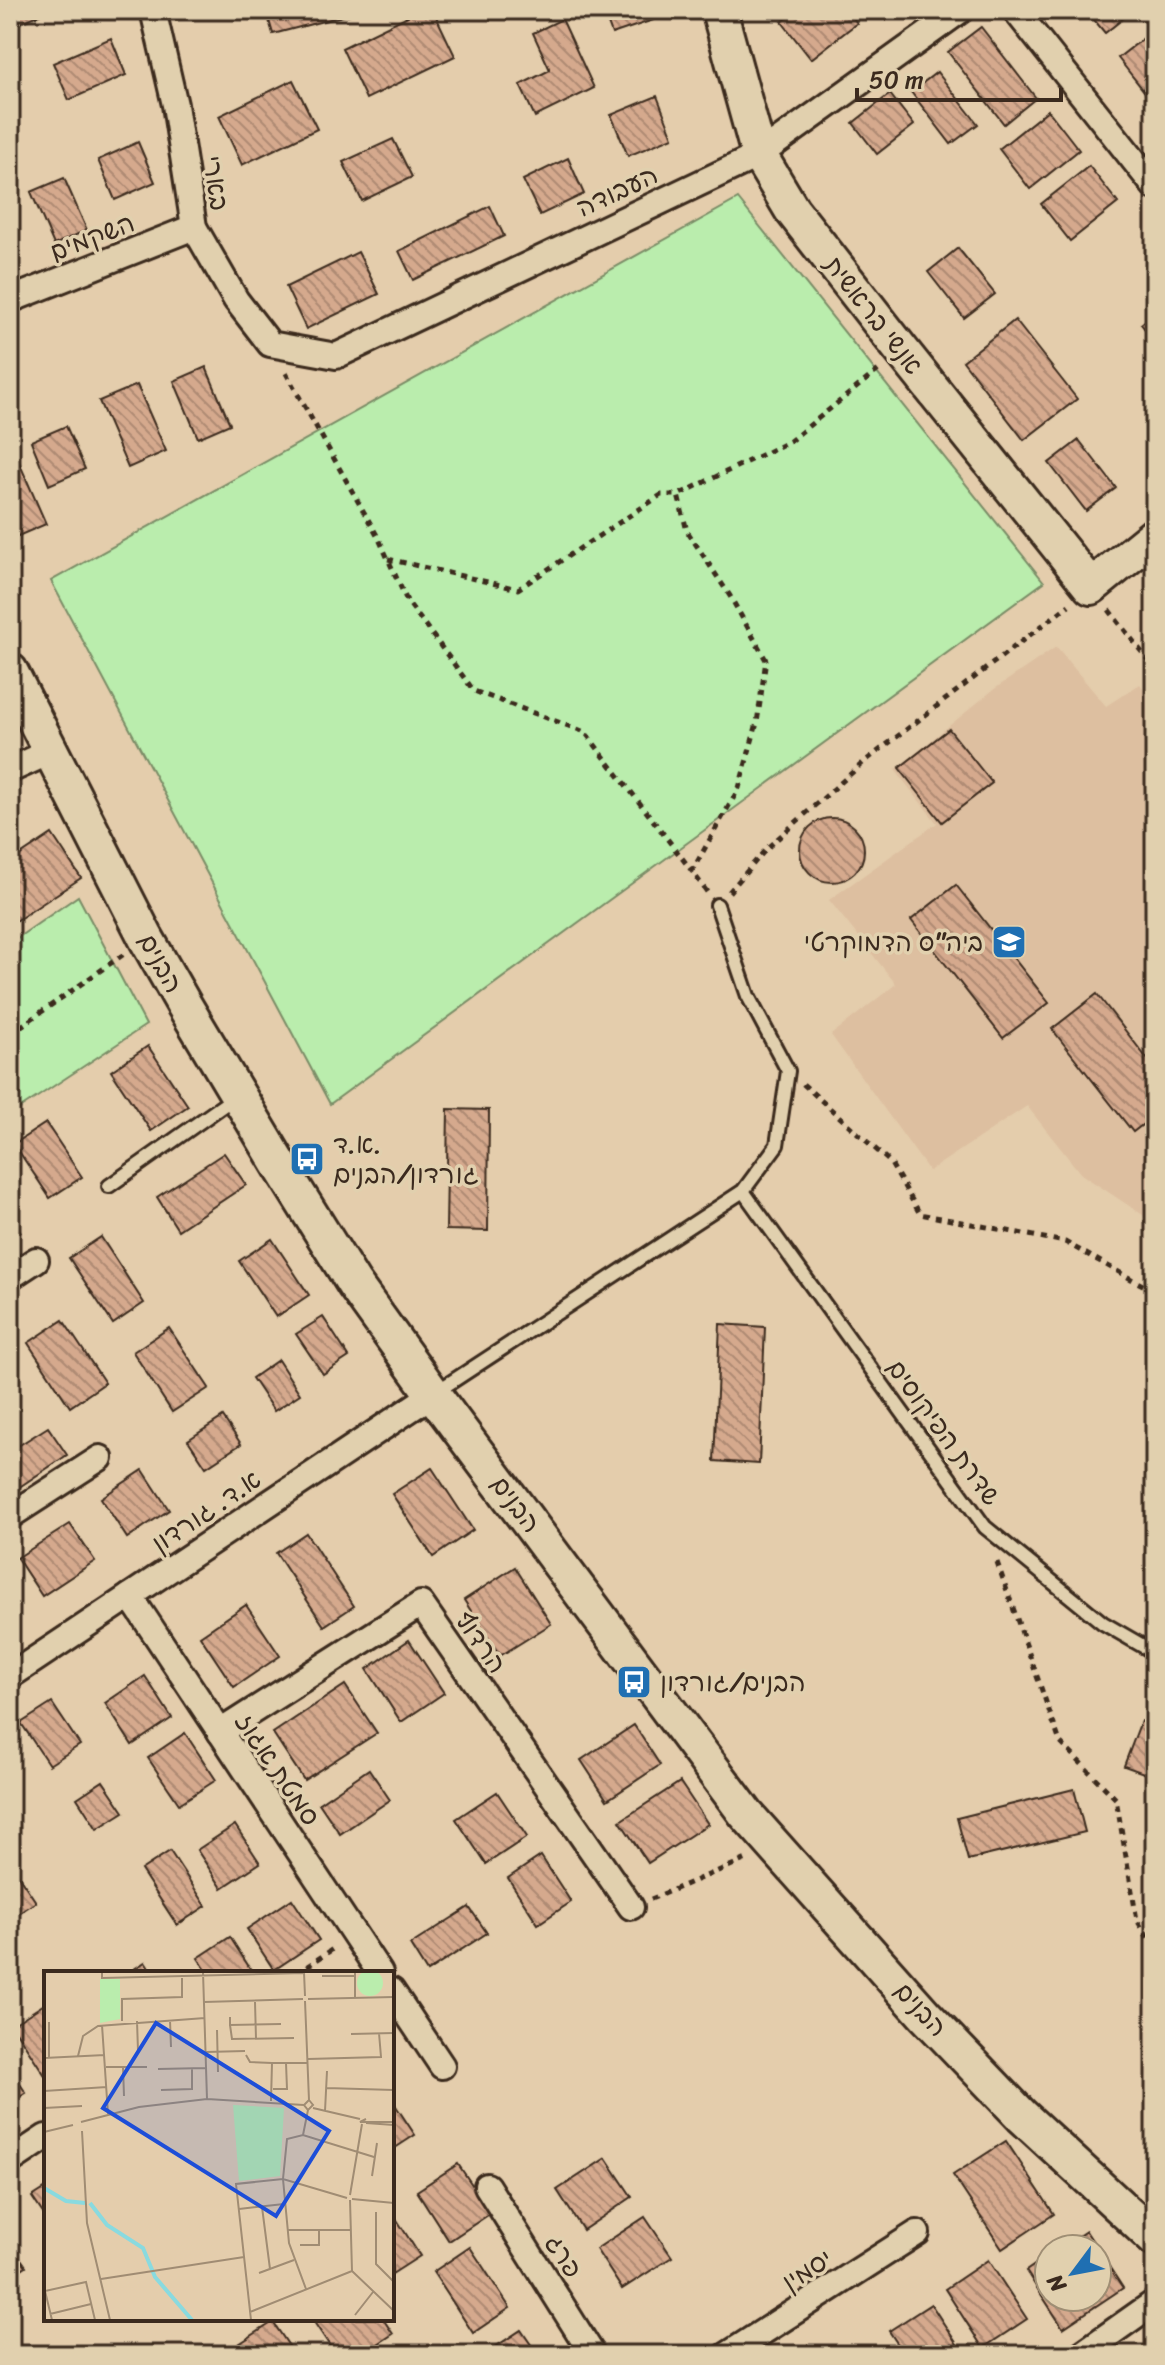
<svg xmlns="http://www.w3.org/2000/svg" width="1165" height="2365" font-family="Sriracha,'Playpen Sans Hebrew',sans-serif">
<defs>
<pattern id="building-back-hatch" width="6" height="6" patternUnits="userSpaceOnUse" patternTransform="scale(2)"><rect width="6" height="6" fill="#d5a98d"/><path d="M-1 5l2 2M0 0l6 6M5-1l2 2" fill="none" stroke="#ae8a73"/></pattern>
</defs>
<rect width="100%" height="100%" fill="#e4cdac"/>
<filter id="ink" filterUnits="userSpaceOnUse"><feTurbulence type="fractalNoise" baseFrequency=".0125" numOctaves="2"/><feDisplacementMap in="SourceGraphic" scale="16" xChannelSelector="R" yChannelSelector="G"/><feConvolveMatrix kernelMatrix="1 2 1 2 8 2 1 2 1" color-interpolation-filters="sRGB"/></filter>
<g filter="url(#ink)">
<!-- built -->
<path fill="#ddbfa0" d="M1056,647L1106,706L1140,684L1155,704V1232L1143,1215L1081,1174L1027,1106L929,1171L831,1035L896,984L829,900L937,823L895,770L993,690Z"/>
<!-- green -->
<g fill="#baedad" stroke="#7a8c66" stroke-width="2">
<path d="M738,199L1044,582L330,1104L51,581Z"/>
<path d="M78,896L146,1025L10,1115V943Z"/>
</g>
<!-- building -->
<g fill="url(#building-back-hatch)" stroke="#3b2a1e" stroke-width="2">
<path d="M11,10H50L18,24Z"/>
<path d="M266,10H357L358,12L273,34Z"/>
<path d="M420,10H433L455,56L366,99L342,48Z"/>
<path d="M603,10H650L653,20L612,34Z"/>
<path d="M798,10H847L857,23L811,59L782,22Z"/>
<path d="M1086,10H1134L1105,33Z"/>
<path d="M562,19L594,88L535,117L520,85L550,70L533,33Z"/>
<path d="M981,27L1036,98L1004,124L948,52Z"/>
<path d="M1145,37L1155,50V105L1118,58Z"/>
<path d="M111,38L126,75L69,100L53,63Z"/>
<path d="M937,72L978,124L951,144L911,92Z"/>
<path d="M293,80L317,129L242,165L219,116Z"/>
<path d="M890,94L914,125L877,154L853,123Z"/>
<path d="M657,96L673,137L628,156L611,115Z"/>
<path d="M1048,110L1079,150L1030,189L999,149Z"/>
<path d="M393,139L412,177L362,201L343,162Z"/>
<path d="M138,142L155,182L115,200L98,160Z"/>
<path d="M568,158L584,194L540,215L523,180Z"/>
<path d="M1089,166L1118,203L1070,241L1041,204Z"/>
<path d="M64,178L87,230L54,245L31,192Z"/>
<path d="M490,206L504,236L413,280L399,251Z"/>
<path d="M958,248L995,294L964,318L928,272Z"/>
<path d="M358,252L379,294L306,329L286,287Z"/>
<path d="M1155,313V342L1141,324Z"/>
<path d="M1015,320L1077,399L1024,440L963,361Z"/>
<path d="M206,367L230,424L198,438L174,381Z"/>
<path d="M137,385L166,451L128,468L99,401Z"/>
<path d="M66,426L85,469L49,485L31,441Z"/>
<path d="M1079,440L1116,488L1086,511L1049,463Z"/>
<path d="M15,453L46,524L11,539L10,455Z"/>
<path d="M949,729L992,783L942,822L899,768Z"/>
<circle cx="832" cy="850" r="32"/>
<path d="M52,834L81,878L10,925V862Z"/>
<path d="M956,885L1049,1003L1003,1038L911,920Z"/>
<path d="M1097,994L1155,1069V1115L1133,1132L1052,1029Z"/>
<path d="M148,1046L188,1106L151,1131L111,1071Z"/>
<path d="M448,1109L489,1110L488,1231L446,1230Z"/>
<path d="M46,1123L82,1177L50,1198L14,1144Z"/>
<path d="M224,1153L246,1185L178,1230L157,1197Z"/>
<path d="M101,1237L144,1303L113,1324L69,1258Z"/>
<path d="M272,1239L309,1295L276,1317L239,1261Z"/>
<path d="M323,1317L349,1357L323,1374L296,1334Z"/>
<path d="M63,1320L105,1383L70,1407L28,1343Z"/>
<path d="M720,1324L765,1327L759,1464L714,1461Z"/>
<path d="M169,1328L209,1388L172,1412L133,1352Z"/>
<path d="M278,1360L300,1394L274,1411L252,1378Z"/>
<path d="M223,1417L241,1444L206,1467L188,1440Z"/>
<path d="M48,1427L67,1455L12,1492L10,1451Z"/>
<path d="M432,1468L473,1530L433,1557L392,1494Z"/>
<path d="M143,1470L169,1510L127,1538L101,1498Z"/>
<path d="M70,1524L95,1561L42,1596L17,1558Z"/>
<path d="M306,1533L354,1606L324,1626L276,1553Z"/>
<path d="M515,1567L551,1624L500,1656L464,1600Z"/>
<path d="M246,1605L280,1656L234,1687L200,1636Z"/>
<path d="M409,1640L444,1693L401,1722L367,1669Z"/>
<path d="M145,1676L172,1718L132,1745L105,1703Z"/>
<path d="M345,1685L377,1733L304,1780L273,1733Z"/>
<path d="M52,1703L80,1745L49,1765L21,1723Z"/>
<path d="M1141,1721L1155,1726V1777L1124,1766Z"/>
<path d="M634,1725L660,1765L607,1800L581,1760Z"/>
<path d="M185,1733L216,1780L179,1804L148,1758Z"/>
<path d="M369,1769L390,1800L340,1834L319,1803Z"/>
<path d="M103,1781L124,1812L97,1829L77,1798Z"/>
<path d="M680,1782L708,1824L648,1863L620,1821Z"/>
<path d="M1074,1789L1085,1832L968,1860L957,1818Z"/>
<path d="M497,1792L527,1837L486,1864L456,1819Z"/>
<path d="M235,1825L260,1863L222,1888L197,1850Z"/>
<path d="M170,1851L206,1906L177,1925L141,1870Z"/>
<path d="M541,1856L571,1902L538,1924L508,1878Z"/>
<path d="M14,1869L36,1902L10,1919V1872Z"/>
<path d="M292,1899L319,1940L274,1970L247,1929Z"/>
<path d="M469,1907L487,1933L427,1972L410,1945Z"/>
<path d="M230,1937L251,1970L246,1973H208L198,1958Z"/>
<path d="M145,1962L152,1973H128Z"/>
<path d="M46,2003V2077L12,2025Z"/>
<path d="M10,2069L26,2093L10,2103Z"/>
<path d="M392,2100L415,2135L392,2150Z"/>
<path d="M1006,2141L1054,2214L1002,2249L953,2175Z"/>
<path d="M606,2158L632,2197L583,2230L557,2190Z"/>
<path d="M458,2164L491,2213L449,2241L417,2191Z"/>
<path d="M46,2188V2218L32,2197Z"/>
<path d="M392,2212L420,2256L392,2274Z"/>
<path d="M645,2217L672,2257L622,2289L596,2249Z"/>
<path d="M1086,2231L1123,2288L1063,2328L1026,2271L1049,2255V2297H1097V2249H1059Z"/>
<path d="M10,2243L26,2266L10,2277Z"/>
<path d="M470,2247L510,2308L473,2333L433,2272Z"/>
<path d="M988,2260L1027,2319L983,2348L945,2289Z"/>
<path d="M931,2304L964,2355H905L889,2331Z"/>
<path d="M312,2319H383L393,2334L361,2355H336Z"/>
<path d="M273,2322L295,2355H235L231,2349Z"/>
<path d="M521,2330L538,2355H483Z"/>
</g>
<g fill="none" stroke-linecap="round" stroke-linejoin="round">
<!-- lane casing -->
<g stroke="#3b2a1e" stroke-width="18">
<g id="lane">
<path d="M109,1186L235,1097"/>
<path d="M743,1191L985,1527L1103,1623L1155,1653"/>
<path d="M436,1392L743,1191L777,1145L788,1071L748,996L717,905"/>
</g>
</g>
<!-- street casing -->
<g stroke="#3b2a1e" stroke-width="30">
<g id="street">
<path d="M153,10L175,105L194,227L236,300L270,344L336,356L759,155L961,10"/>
<path d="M1015,10L1155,187"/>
<path d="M10,300L194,227"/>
<path d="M10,770L52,751"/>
<path d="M10,1277L36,1260"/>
<path d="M10,1516L100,1458"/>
<path d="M130,1596L380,1973"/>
<path d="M10,1676L433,1394"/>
<path d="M220,1732L421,1604L631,1907"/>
<path d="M392,1991L442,2066"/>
<path d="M10,2161L46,2137"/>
<path d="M487,2186L593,2355"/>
<path d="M727,2355L917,2233"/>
<path d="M1080,2355L1155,2302"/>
</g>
</g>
<!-- secondary casing -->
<g stroke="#3b2a1e" stroke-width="40">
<g id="secondary">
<path d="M719,10L759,155L792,210L902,351L1091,587L1155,535"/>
<path d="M10,671L146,938L183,1003L281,1167L354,1284L433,1394L746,1814L925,2015L1022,2116L1155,2239"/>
</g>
</g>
<!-- path -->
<g stroke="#3b2a1e" stroke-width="5" stroke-dasharray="6 6" stroke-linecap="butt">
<path d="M286,373L379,539L407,601L474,691L585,732L692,871"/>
<path d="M388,559L518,589L661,495H678"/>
<path d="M1109,610L1155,669"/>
<path d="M707,892L692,871L739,788L757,723L766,660L730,596L687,531L678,495L790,441L881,368"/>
<path d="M729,892L767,848L864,762L1069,605"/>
<path d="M10,1034L124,954"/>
<path d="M803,1084L890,1162L920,1214L1065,1242L1135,1281L1155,1291"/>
<path d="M10,1219L23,1239"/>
<path d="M997,1562L1060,1742L1116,1799L1137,1920L1155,1949"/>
<path d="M651,1899L749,1858"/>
<path d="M297,1973L336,1947"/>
</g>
<!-- lane -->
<use href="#lane" stroke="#e1d0ae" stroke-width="12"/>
<!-- street -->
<use href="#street" stroke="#e1d0ae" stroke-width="24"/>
<!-- secondary -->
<use href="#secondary" stroke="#e1d0ae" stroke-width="34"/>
</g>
</g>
<!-- icons -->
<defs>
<g id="school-square" transform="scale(1.8)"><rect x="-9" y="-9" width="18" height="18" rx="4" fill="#1f6fb2" stroke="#e1d0ae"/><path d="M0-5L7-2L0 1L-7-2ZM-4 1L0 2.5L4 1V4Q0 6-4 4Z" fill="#fff"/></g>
<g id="bus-square" transform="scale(1.8)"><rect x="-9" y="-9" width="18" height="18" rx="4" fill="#1f6fb2" stroke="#e1d0ae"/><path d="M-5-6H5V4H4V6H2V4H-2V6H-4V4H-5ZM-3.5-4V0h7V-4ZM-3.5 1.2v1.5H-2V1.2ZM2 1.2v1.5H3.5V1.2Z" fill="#fff"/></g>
</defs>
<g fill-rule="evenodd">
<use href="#school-square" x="1009" y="942"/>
<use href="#bus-square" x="307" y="1159"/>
<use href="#bus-square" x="634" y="1682"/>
</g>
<g text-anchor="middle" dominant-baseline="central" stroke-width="7" stroke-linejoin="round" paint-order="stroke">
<!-- street labels -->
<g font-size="26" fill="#3b2a1e" stroke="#e1d0ae">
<text transform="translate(216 183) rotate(81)">בארי</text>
<text transform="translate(617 191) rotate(-25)">העבודה</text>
<text transform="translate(92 237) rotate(-21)">השקמים</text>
<text transform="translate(874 315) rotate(52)">אנשי בראשית</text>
<text transform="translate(161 963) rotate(61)">הבנים</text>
<text transform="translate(944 1432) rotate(54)">שדרת הפיקוסים</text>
<text transform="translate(516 1504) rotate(53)">הבנים</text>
<text transform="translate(206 1511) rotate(-34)">א.ד. גורדון</text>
<text transform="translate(481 1642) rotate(55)">הרדוף</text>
<text transform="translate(278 1769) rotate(56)">סמטת אגוז</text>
<text transform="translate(921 2009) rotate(47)">הבנים</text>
<text transform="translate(564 2256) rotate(58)">פרג</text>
<text transform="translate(807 2270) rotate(-33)">יסמין</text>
</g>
<!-- poi labels -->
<g font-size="26" fill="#3b2a1e" stroke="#e1d0ae" text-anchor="start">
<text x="983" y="942" text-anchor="end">ביה"ס הדמוקרטי</text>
<text x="333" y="1144">א.ד.<tspan x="333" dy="30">גורדון/הבנים</tspan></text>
<text x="660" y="1682">הבנים/גורדון</text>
</g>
</g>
<!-- overview -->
<g transform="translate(44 1971)">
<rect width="350" height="350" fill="#e4cdac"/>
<path d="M313 12a13 13 0 1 1 26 0a13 13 0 1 1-26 0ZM56,8H76V48L56,52ZM189,134L240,137L236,205L195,210Z" fill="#baedad"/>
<path fill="none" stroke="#89dadf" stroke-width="4" d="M0,217L22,230L41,232M46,232L63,254L99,277L111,306L148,349"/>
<path fill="none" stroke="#a08c73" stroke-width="2" d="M58,1V7L260,2M159,1L163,128M260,1L261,25M311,1V27M278,5H311M264,28L350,26M261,30L265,129L269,134L264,139L260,134L265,129M160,31L259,28M211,31L212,68M186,46V54L237,53M126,49L127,76M78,50V28L138,26V4M93,50L94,80M58,54L64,143M186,54L188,68L250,67M173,59L174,101M307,63L350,62M162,81L201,80M202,84L206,91L228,92M34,85L39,65L54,55L161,47M5,86V51M0,87L61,84M264,88L337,86L335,62M62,96H103M79,96L80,125M114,98L162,97M282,117L350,119M229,118H243L242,92M117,119L148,118V97M0,120L63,116M227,130L228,92H263M0,137L38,135M269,137L316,148M281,140L283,100M322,148L316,151H350M37,151L95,136L163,128L260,134M322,152L350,154M38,160L43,252L66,349M0,161L29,154M259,164L264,139M328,205L333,172M306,224L318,153M308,228L350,232M306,229L308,300M218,236L226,298M195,238L240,233M332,241V293L350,311M244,259H307M256,274H275V260M308,300L350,340M215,302L250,289M57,308L200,286M262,318L245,272L239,208L243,168L259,164L330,186M206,341L308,300M6,343L47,333M311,344L329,321M8,349L1,320L42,311L51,349M207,349L192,213L239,208L303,227"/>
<path fill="#1d4ed8" fill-opacity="0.15" stroke="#1d4ed8" stroke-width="4" d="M112,52L285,160L232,245L59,137Z"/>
<rect width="350" height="350" fill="none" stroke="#3b2a1e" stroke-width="4"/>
</g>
<!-- margin -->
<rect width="1165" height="2365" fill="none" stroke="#e1d0ae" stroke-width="40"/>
<rect x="20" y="20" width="1125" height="2325" fill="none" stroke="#3b2a1e" stroke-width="3" filter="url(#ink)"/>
<!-- north arrow -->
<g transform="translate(1073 2273) rotate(238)"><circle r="38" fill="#e1d0ae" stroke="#9f8e74" stroke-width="2"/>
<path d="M0-6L14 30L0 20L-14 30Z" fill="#1f6fb2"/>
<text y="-12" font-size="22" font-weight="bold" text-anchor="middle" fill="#3b2a1e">N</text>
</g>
<!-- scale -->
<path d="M857 88v12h204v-12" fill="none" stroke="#3b2a1e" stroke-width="4"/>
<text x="869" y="88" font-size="24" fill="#3b2a1e" stroke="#e1d0ae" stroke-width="6" paint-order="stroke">50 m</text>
</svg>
